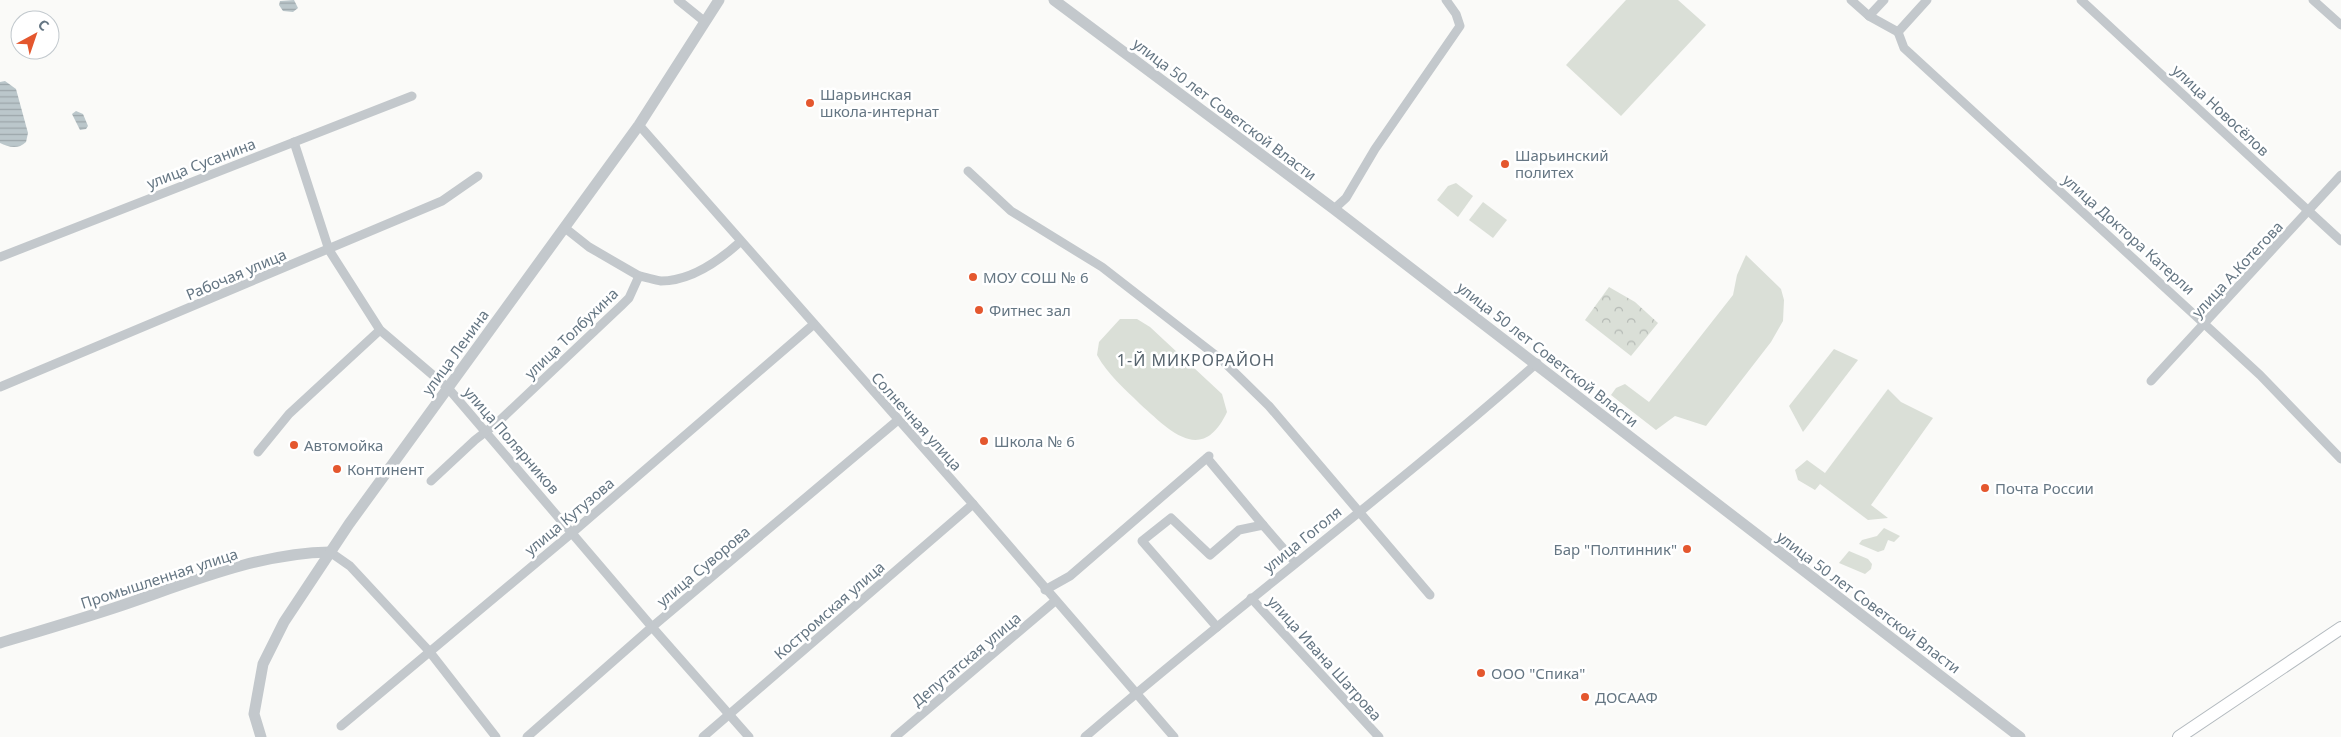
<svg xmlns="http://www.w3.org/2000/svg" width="2341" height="737" font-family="'Noto Sans',sans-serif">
<defs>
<pattern id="forest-crowns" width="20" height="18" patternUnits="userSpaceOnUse" patternTransform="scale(1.25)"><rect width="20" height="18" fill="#dadfd7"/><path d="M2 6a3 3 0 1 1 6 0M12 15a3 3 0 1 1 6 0" fill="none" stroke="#b4b9b4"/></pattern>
<pattern id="water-rules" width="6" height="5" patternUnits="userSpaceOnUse" patternTransform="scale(1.25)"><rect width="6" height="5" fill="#bbc7cb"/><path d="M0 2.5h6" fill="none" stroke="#9ca6aa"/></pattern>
</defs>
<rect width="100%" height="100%" fill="#fafaf8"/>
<!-- grass -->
<g fill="#dadfd7">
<path d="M1626,0H1678L1706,25L1621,116L1566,65Z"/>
<path d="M1456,183L1473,196L1458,217L1437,200L1448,186Z"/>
<path d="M1483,202L1507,220L1493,238L1469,220Z"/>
<path d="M1746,255L1781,289L1784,300L1783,321L1771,342L1706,426L1675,416L1656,430L1611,395L1616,388L1625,384L1649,402L1733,295L1737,275Z"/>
<path d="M1120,319H1137L1150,327L1222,394L1227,412C1202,465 1170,431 1140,404C1124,388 1108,375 1097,355L1099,342Z"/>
<path d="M1834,349L1858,360L1803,432L1789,406Z"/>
<path d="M1888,389L1901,402L1933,418L1871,505L1888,518L1868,520L1820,484L1815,490L1798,480L1795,470L1807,460L1825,473Z"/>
<path d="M1884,528L1900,536L1894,542L1888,540L1884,550L1878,552L1859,544L1862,540L1877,536Z"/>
<path d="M1849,551L1868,559L1872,564L1871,569L1865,574L1839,563Z"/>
</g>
<!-- forest -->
<path fill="url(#forest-crowns)" d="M1609,287L1635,302L1658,323L1631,356L1585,320Z"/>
<!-- water -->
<g fill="url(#water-rules)">
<path d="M294,0L298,8L293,12L283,11L279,5L280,1Z"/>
<path d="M5,81L16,89L28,133L26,142C18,150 8,147 0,143V82Z"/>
<path d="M76,111L83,114L88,126L86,129L80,130L72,114Z"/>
</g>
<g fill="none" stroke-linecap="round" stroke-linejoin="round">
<!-- secondary casing -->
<g stroke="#b3babf" stroke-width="14">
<path id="secondary" d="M2179,737L2341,628"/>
</g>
<!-- minor -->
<g stroke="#c3c8cc" stroke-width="9">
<path d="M678,0L704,21"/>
<path d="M1851,0L1869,16L1898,32"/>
<path d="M2081,0L2341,241"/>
<path d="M2313,0L2341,25"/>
<path d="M1869,16L1884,0"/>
<path d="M1898,32L1904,48L2260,375L2341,459"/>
<path d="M1898,32L1927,0"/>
<path d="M639,125L973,504L1174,737"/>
<path d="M294,142L329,250L380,330L448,388L652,627L749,737"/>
<path d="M968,171L1011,211L1102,267L1223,361L1269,406L1430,595"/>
<path d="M1334,209L1346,198L1375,149L1460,26L1456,14L1446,0"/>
<path d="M565,228L589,247L639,276"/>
<path d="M0,257L412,96"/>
<path d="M2151,381L2341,175"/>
<path d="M0,387L442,201L478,176"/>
<path d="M258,452L289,414L380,330"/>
<path d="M1207,458L1263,525"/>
<path d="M431,481L475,440L497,423L621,306L629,298L639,276C646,277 654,280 661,281C690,281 720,260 740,242"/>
<path d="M330,552L350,566L429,651L496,737"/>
<path d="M1045,590L1070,576L1209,456"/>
<path d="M1251,598L1379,737"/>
<path d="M1217,627L1142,541L1171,518L1210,555L1239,530L1263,525L1295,562"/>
<path d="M341,726L573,532L814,324"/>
<path d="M527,737L652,627L898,420"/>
<path d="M703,737L973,504"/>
<path d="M895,737L1055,601"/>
<path d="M1085,737C1233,609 1390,493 1537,363"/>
</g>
<!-- tertiary -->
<g stroke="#c3c8cc" stroke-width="11">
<path d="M1054,0L1334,209L2020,737"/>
<path d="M0,643C40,631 81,619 120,606C188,583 258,553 330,552"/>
<path d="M261,737L254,714L263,664L284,622L349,524L639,125L719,0"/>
</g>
<!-- secondary -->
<use href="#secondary" stroke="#fff" stroke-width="12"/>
</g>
<!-- markers -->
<g fill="#e4572e" stroke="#fff" stroke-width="2">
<circle cx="810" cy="103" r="5"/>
<circle cx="1505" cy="164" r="5"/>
<circle cx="973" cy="277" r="5"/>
<circle cx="979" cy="310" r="5"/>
<circle cx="984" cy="441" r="5"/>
<circle cx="294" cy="445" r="5"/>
<circle cx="337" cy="469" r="5"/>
<circle cx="1985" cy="488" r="5"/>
<circle cx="1687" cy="549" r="5"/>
<circle cx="1481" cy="673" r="5"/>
<circle cx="1585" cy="697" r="5"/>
</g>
<g text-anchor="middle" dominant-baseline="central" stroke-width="5" stroke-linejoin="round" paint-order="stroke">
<!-- poi labels -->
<g font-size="15" fill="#657683" stroke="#fff" text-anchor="start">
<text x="820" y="94">Шарьинская<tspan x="820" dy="17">школа-интернат</tspan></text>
<text x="1515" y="155">Шарьинский<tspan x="1515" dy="17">политех</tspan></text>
<text x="983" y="277">МОУ СОШ № 6</text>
<text x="989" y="310">Фитнес зал</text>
<text x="994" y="441">Школа № 6</text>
<text x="304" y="445">Автомойка</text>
<text x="347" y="469">Континент</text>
<text x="1995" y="488">Почта России</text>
<text x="1677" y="549" text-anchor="end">Бар "Полтинник"</text>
<text x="1491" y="673">ООО "Спика"</text>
<text x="1595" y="697">ДОСААФ</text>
</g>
<!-- street labels -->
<g font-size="15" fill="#657683" stroke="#fff">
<text transform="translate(1225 109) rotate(37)">улица 50 лет Советской Власти</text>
<text transform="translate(2221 110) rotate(43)">улица Новосёлов</text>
<text transform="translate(201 163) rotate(-21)">улица Сусанина</text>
<text transform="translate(2129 234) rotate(42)">улица Доктора Катерли</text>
<text transform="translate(2237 269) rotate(-47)">улица А.Котегова</text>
<text transform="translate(236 274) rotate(-23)">Рабочая улица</text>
<text transform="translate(571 333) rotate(-44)">улица Толбухина</text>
<text transform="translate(455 352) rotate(-54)">улица Ленина</text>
<text transform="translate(1548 354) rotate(38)">улица 50 лет Советской Власти</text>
<text transform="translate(917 421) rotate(48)">Солнечная улица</text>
<text transform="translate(512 440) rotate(49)">улица Полярников</text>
<text transform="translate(569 516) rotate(-40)">улица Кутузова</text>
<text transform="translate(1302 539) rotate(-39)">улица Гоголя</text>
<text transform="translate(703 566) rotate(-40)">улица Суворова</text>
<text transform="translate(159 578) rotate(-18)">Промышленная улица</text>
<text transform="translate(1869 602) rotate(37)">улица 50 лет Советской Власти</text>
<text transform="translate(829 610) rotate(-41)">Костромская улица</text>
<text transform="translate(1325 658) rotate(48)">улица Ивана Шатрова</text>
<text transform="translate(966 659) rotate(-40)">Депутатская улица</text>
</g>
<!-- neighbourhood labels -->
<g font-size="16" letter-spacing="1" fill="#57646e" stroke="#fff">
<text x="1196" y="360">1-Й МИКРОРАЙОН</text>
</g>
</g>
<!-- north arrow -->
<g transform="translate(35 35) rotate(40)"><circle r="24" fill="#ffffff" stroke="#c1c8cd"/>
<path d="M0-4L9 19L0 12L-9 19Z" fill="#e4572e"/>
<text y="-8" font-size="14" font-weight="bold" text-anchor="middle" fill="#657683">С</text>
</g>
</svg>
